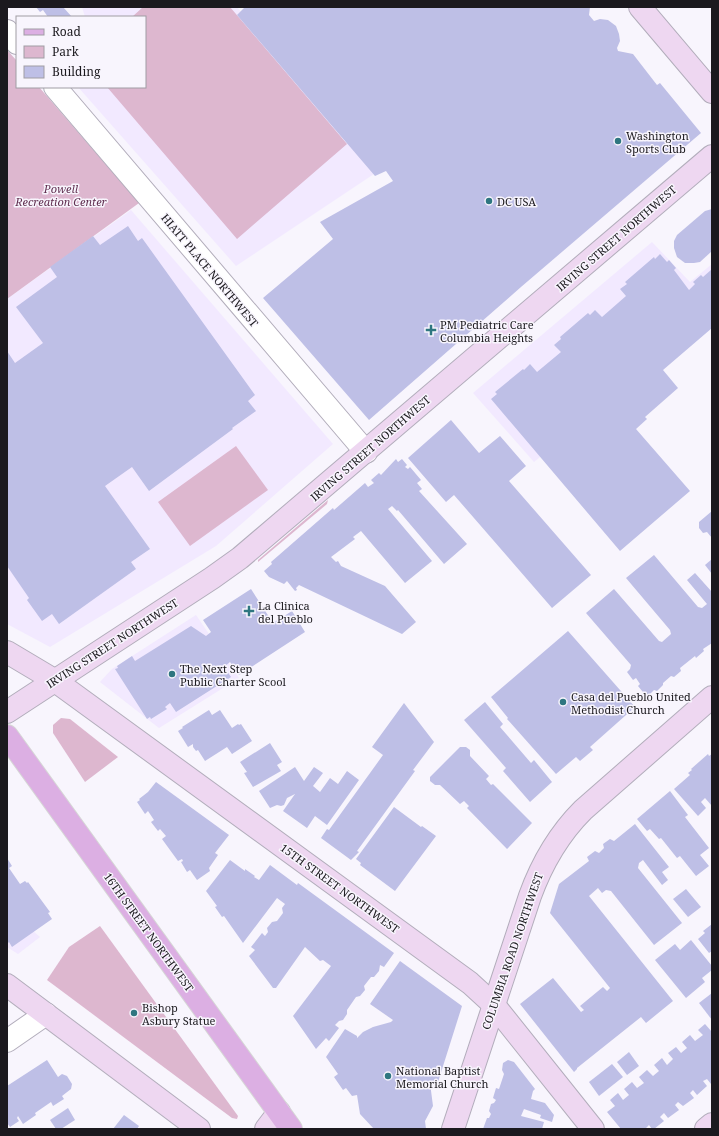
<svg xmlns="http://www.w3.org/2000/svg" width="719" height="1136" font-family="'Noto Serif',serif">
<rect width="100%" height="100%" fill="#f8f5fd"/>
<!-- built -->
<g fill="#f2e9ff">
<path d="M82,7H237L374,174L236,266L78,87H145V17H85Z"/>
<path d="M131,210L333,444L216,546L50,647L7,624V299Z"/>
<path d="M652,242L690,282L712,264V316L534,462L473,393Z"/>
<path d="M196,615L239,678L159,728L100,682L112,669Z"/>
<path d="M7,909L40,937L18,954L7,947Z"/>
</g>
<!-- green -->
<g fill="#ddb7cf">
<path d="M143,7H230L347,144L237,239L107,87H145V17H132Z"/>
<path d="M7,50L17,61V87H39L139,203L7,299Z"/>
<path d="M236,446L268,490L190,546L158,502Z"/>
<path d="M328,500L327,504L258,562V560Z"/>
<path d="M61,718L70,719L118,757L85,782L53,733V725Z"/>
<path d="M100,926L238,1116L237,1119L232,1118L47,980L69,947Z"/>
</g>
<!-- building -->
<g fill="#bebfe6">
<path d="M36,7H63L72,17H48L43,10L40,12Z"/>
<path d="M245,7H590L589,15L594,21L600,19L608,20L616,26L619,34L620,41L617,48L618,51L633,54L657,85L660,83L701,133L521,287L369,420L263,298L333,239L320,222L393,181L386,171L375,176L237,15Z"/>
<path d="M712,209V251L700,262L694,263H685L677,257L674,248V241L677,235L705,211Z"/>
<path d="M128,226L138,241L142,238L255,395L248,401L256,411L232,428L233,429L149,491L132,467L105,486L150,549L131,562L136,569L59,624L52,614L42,621L27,600L29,598L7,566V351L15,363L43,343L16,307L57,277L50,267L93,236L100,245Z"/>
<path d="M660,254L667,262L669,260L676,268L674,270L689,290L695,284L693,282L701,275L703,277L712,269V328L663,370L678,388L645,417L647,419L636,429L690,491L620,551L491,399L497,394L495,392L523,369L524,370L530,364L537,372L561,352L554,345L561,339L560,337L588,313L590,315L595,310L602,317L626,296L620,289L627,284L625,282L654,257L655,259Z"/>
<path d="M451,420L479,453L500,436L526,466L509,481L591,575L552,608L454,495L446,502L408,458Z"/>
<path d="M396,459L398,462L402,459L407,465L405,467L408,469L410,467L421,480L417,483L422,489L419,491L467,544L444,564L398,510L397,511L392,506L388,509L432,561L405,583L361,531L353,537L355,539L331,557L336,562L338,561L341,566L385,586L416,622L402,634L299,585L296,588L297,590L295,591L287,581L284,584L269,577L264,571L272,564L271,562L333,508L334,510L365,483L368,487L374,483L371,480L379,473L381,475Z"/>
<path d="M712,511V538L707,532L703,533L699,528V522Z"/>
<path d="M654,555L698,607L702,608L707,604L687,580L695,573L712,592V643L703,649L704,651L696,658L695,656L680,668L681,671L674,677L671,676L663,683V685L657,691L654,690L647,697L638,686L640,684L636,678L633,680L627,672L630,669L631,665L586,613L614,589L659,641L662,642L671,634L670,630L626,578Z"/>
<path d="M712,559V574L705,565Z"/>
<path d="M251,589L273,623L292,611L305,632L239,675L230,662L224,667L231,677L176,712L170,703L165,707L167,709L151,719L150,717L147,719L115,669L118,668L117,666L132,656L135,661L191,626L206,636L211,632L203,620Z"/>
<path d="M568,631L635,707L590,747L593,750L580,761L576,757L556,774L507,719L508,718L491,697Z"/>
<path d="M485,702L503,724L500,727L531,763L534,760L552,782L530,802L503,771L506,768L464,720Z"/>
<path d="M404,703L434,742L413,770L415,771L357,851L359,852L351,860L321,838L327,829L329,830L383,755L372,747Z"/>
<path d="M209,710L212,715L220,710L232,728L238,724L239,725L241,724L252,741L232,754L227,747L205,761L198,750L196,751L193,747V744L188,747L178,731L183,728L182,727Z"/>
<path d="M270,743L282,762L277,765L281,771L253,787L244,773L247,772L240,762Z"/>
<path d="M460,747H466L470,750V756L489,776L486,779L491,785L493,784L532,823L507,849L467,808L469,806L464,801L460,804L440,785H435L430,781V777Z"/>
<path d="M708,754L709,756L712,754V806L705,798L701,802L706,808L698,816L674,789L690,775L688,773L692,770L691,769Z"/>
<path d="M295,767L304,781L314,767L323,773L313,786L320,792L330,778L338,784L347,771L359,780L327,825L315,816L307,828L283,811L295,794L287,798L284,805L281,806L277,805L270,808L259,791Z"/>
<path d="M156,782L229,835L215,853L218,855L209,868L210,871L197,880L190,870L187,872L181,862L183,861L182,859L178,861L162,839L166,836L160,829L158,831L151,822L154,820L148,811L145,814L137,802L140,800L139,799L148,792Z"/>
<path d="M670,791L688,815L685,817L709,848L700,855L709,866L696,876L680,856L677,858L661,838L659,839L650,829L647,831L637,819Z"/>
<path d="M394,807L421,827L422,826L436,836L395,891L360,865L361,863L356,859Z"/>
<path d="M635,824L669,867L662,872L668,880L662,885L643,860L639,863L638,868L682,923L654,945L611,891L606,890L602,893L598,888L589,896L673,1001L646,1023L641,1017L577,1068V1069L574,1072L520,1004L553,978L581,1012L584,1010L580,1006L603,987L607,991L610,988L550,913L559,884L589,861L587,857L595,851L599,853L604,848L603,844L610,839L614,841Z"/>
<path d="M7,858L12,866L9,868L20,884L25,881L27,883L28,882L50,912L48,913L52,919L12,947L9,942L7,944Z"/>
<path d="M230,860L245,871V869L255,876L254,877L259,880L270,865L297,885L298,883L394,953L384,967L380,965L379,971L374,977H371L364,986L365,990L360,996L356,997L347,1010V1014L343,1020L339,1021L335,1025L339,1028L329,1041L326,1038L316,1049L293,1016L331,966L323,960L320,961L305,947L276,988H273L249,956L255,950L251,947L262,933L265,936L268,932L267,928L272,922L277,921L283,913L282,908L285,904L277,898L243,943L224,916L222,917L215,907L217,906L206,891Z"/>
<path d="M686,889L701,907L688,917L673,899Z"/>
<path d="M712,924V951L709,953L698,939L705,933L703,931Z"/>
<path d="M691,940L712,966V970L702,978L705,982L686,998L655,960L675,944L680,950Z"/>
<path d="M400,961L462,1006L438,1082L430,1083L433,1106L425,1121L426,1129H374L360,1114L357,1095L352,1096L346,1088L343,1090L334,1077L338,1074L326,1057L345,1029L357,1036V1038L363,1032L373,1027L391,1022L393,1020L370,1004Z"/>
<path d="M712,993V1020L699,1003Z"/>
<path d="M705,1024L712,1032V1083L711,1084L707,1079L703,1081L707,1086L697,1095L693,1090L690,1093L694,1098L683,1106L678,1102L675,1105L679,1110L668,1118L664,1113L660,1117L664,1121L654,1129H652L649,1125L646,1128V1129H621L607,1112L615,1106L610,1100L618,1093L623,1100L629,1095L624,1089L632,1082L637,1088L644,1083L639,1077L647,1070L653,1076L659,1071L654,1065L662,1058L667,1065L673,1059L668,1053L676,1047L681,1053L687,1048L682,1042L690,1035L695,1041L703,1035L698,1030Z"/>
<path d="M629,1052L639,1066L627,1075L617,1062Z"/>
<path d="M47,1060L58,1077L62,1074L67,1076L72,1084L71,1089L62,1096L64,1099L53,1106L51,1102L35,1113L36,1115L23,1124L18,1116L17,1118L19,1121L10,1127L7,1123V1086Z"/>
<path d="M508,1060L514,1062L535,1089L533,1091L531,1099L545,1103L554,1115L552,1122L540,1118L541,1115L524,1109L521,1116L544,1122L542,1129H483L487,1118H489L491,1114L489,1111L491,1104L494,1103L496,1100L493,1098L496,1088L499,1089L504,1074L502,1070L503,1063Z"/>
<path d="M612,1064L623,1077L599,1096L589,1082Z"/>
<path d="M68,1108L75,1120L61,1129H56L50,1120Z"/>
<path d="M124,1115L139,1126L137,1129H113Z"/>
</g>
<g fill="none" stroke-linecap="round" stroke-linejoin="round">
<!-- street casing -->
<g stroke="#b2adbb" stroke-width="24">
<g id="street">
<path d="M7,31L17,43"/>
<path d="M55,87L366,452"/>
<path d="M7,1041L46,1014"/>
</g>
</g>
<!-- secondary casing -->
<g stroke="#b2adbb" stroke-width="24">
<g id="secondary">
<path d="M640,7L712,92"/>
<path d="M7,652L54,680L470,983L494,1005L593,1129"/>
<path d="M7,712L212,578L240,558L712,156"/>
<path d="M7,985L199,1129"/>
<path d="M266,1129L279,1112"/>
<path d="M453,1129L530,896C542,863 558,835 583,810L712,697"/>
<path d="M706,1129L712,1124"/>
</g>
</g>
<!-- primary casing -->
<g stroke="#d6d6d6" stroke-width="24">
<path id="primary" d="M7,736L291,1129"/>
</g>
<!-- street -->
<use href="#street" stroke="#fff" stroke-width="22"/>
<!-- secondary -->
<use href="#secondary" stroke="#eed7f1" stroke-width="22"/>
<!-- primary -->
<use href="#primary" stroke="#dcafe3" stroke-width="22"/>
</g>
<!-- markers -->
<g fill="#2e7680" stroke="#f8f5fd" stroke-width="1.5">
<circle cx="618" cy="141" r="4"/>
<circle cx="489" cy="201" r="4"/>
<path d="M429 324h4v4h4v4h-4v4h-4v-4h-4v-4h4z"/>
<path d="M247 605h4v4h4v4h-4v4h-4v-4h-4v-4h4z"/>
<circle cx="172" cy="674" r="4"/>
<circle cx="563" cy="702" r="4"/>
<circle cx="134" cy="1013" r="4"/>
<circle cx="388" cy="1076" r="4"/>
</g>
<g text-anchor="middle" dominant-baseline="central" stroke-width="3" stroke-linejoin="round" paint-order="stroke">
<!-- poi labels -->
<g font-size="11" fill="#1b191e" stroke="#f8f5fd" text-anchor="start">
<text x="626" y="135">Washington<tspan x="626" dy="13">Sports Club</tspan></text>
<text x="497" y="201">DC USA</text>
<text x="440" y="324">PM Pediatric Care<tspan x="440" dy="13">Columbia Heights</tspan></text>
<text x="258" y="605">La Clinica<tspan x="258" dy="13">del Pueblo</tspan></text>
<text x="180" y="668">The Next Step<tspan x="180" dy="13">Public Charter Scool</tspan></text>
<text x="571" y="696">Casa del Pueblo United<tspan x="571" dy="13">Methodist Church</tspan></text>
<text x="142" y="1007">Bishop<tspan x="142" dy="13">Asbury Statue</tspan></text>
<text x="396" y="1070">National Baptist<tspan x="396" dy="13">Memorial Church</tspan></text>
</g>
<!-- park labels -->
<g font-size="11" font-style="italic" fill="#602f50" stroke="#f8f5fd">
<text x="61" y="188">Powell<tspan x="61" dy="13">Recreation Center</tspan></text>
</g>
<!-- street labels -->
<g font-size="11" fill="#1b191e" stroke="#f8f5fd">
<text transform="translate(616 238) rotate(-41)">IRVING STREET NORTHWEST</text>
<text transform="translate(210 270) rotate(50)">HIATT PLACE NORTHWEST</text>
<text transform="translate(370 448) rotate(-41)">IRVING STREET NORTHWEST</text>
<text transform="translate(112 643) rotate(-33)">IRVING STREET NORTHWEST</text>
<text transform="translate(340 888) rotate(36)">15TH STREET NORTHWEST</text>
<text transform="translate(149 932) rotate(54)">16TH STREET NORTHWEST</text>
<text transform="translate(512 951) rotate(-71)">COLUMBIA ROAD NORTHWEST</text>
</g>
</g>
<!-- border -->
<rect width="719" height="1136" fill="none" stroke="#1b191e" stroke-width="16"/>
<!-- legend -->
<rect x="16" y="16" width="130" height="72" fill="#f8f5fd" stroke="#a09da4"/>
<rect x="24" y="29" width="20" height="6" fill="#dcafe3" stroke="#a09da4"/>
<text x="52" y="36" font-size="12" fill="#1b191e">Road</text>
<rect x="24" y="46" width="20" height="12" fill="#ddb7cf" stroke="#a09da4"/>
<text x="52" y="56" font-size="12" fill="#1b191e">Park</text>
<rect x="24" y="66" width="20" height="12" fill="#bebfe6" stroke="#a09da4"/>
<text x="52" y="76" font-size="12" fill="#1b191e">Building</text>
</svg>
